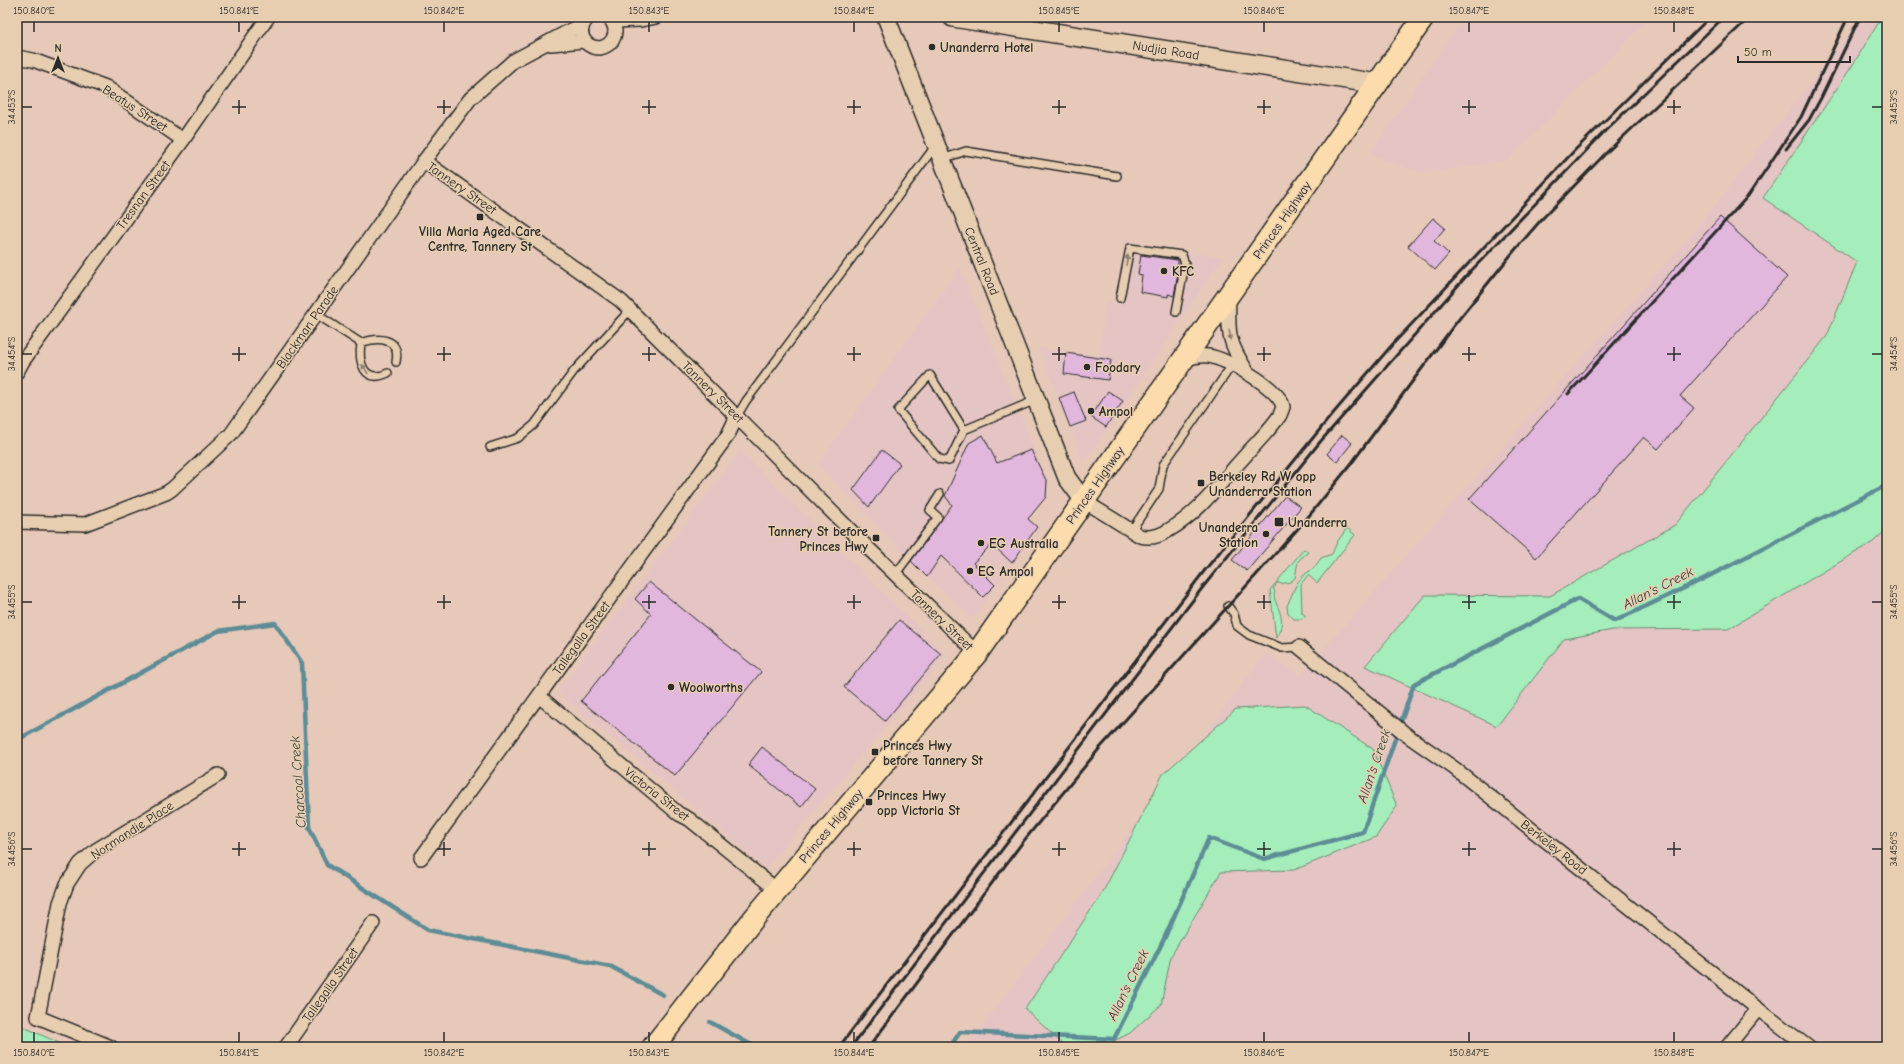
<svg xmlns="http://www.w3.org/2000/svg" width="1904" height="1064" font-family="'Comic Neue',sans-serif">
<rect width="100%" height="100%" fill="#e7c9b9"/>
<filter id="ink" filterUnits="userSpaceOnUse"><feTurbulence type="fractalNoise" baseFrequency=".025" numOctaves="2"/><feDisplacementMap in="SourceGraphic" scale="8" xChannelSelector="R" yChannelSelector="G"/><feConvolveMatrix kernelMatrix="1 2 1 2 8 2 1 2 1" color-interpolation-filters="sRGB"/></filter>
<g filter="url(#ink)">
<!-- built -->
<g fill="#e5c4c4">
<path d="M1464,17H1651L1508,160L1425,173L1414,171L1370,154Z"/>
<path d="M1862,17H1887V1047H966L1266,653L1300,676L1700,224Z"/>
<path d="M1124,241L1223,257L1086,460H1082L1039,348L1099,356L1106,301L1118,303Z"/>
<path d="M960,267L1047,482L1046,497L1028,518L1037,527L973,619L911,561L818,464Z"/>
<path d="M740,451L946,655L766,868L557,692Z"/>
</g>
<!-- green -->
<g fill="#a5edba" stroke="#688c72">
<path d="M1882,17H1887V529L1873,542L1728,629L1613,630L1564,639L1497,726L1365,666L1425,595L1550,596L1675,525L1827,336L1857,262L1763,198L1852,66Z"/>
<path d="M1347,528L1355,535L1317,583L1308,575L1301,584L1302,613L1306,616L1301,619H1294L1288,613L1287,606L1297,583L1304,575L1314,568L1321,558L1332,554L1337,542Z"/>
<path d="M1304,549L1308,552L1298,561L1295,578L1290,582L1280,584L1278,582L1273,589L1275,591C1270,603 1291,615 1276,638L1270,590Z"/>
<path d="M1305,705L1373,749L1397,806L1376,837L1294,870L1221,872L1171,956L1161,1005L1130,1033L1102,1047H1066L1025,1009L1104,890L1163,774L1236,709Z"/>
<path d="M17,1024L68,1047H17Z"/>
</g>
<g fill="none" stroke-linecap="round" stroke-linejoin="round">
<!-- stream -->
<g stroke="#5d8c96" stroke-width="4.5">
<path d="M17,740L218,631L275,623L302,663L309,827L327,865L428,930L610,966L663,995"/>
<path d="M710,1022L755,1047"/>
<path d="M950,1047L960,1032L1114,1039L1164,939L1209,838L1264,859L1363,832L1414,684L1578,599L1615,621L1703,579L1887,485"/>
</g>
</g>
<!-- building -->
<g fill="#e1b7dd" stroke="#2b2b2b">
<path d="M1720,217L1787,277L1680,396L1694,408L1658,449L1644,437L1536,558L1469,499Z"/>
<path d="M1433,218L1445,228L1434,241L1449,254L1435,270L1408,246Z"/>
<path d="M1141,255L1178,260V267H1179L1174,296L1168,294V297L1140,292L1142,275L1138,274Z"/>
<path d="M1066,353L1111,360L1108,380L1064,374Z"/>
<path d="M1108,391L1123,401L1106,427L1091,417Z"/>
<path d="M1074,392L1086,421L1070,427L1059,398Z"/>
<path d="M983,435L997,463L1031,450L1047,482L1046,497L1028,519L1037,527L1012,563L992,544L973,563L995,585L983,597L941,556L927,577L911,561L952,505L945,496L969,443Z"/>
<path d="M1342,435L1352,443L1337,462L1327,454Z"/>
<path d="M882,450L900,464L869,507L853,490Z"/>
<path d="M1285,496L1301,507L1247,571L1232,560Z"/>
<path d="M649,582L761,672L675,776L581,701L651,614L635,599Z"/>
<path d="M899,620L941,654L885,721L844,687Z"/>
<path d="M762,747L815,789L801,807L748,765Z"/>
</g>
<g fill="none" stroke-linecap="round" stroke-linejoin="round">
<!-- service casing -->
<g stroke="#2b2b2b" stroke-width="10">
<g id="service">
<path d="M942,159L966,151L1117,176"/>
<path d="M1120,298L1130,248L1182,255L1185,264L1176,312"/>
<path d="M316,314L361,343"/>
<path d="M361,343C358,363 364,384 388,373"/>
<path d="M361,343C378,337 401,337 396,362"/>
<path d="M737,416L746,401L936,145"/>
<path d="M964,430L930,375L898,410L939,459L949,461L964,430L1036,400"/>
<path d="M490,447L518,438L534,425L574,371L630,310"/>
<path d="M1131,531L1159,489L1163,465L1232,365"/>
<path d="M895,575L938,517L930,510L940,494"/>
<path d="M1228,606L1234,614L1237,626L1249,635L1282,648L1299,647"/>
</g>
</g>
<!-- minor casing -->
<g stroke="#2b2b2b" stroke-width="16">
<g id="minor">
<path d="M589,17C575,29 582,48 600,48C616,44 620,28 608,17"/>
<path d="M612,21L641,20L656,17"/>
<path d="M551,44L584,41"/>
<path d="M17,57L33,60L106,87L183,140"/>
<path d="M424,161L621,301L869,549L977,653"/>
<path d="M1229,296C1228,333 1227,341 1248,373"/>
<path d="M17,372L23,361L183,140L268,17"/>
<path d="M1084,501L1140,536C1151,539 1160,536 1169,530C1199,513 1221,482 1244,457C1256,443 1270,430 1280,415L1283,407C1280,388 1226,358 1208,356C1199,355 1192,357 1183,360"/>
<path d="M17,522L85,524L166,493L172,489L231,434L424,161L470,99L513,61L582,24"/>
<path d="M1299,647L1408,736L1454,768L1758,1009L1808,1047"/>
<path d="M539,696L679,814L689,819L777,890"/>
<path d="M421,858L728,435L737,416"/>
<path d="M111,1047L38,1017L60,903L67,884L80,864L96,850L218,775"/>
<path d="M286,1047L373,923"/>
<path d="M1727,1047L1758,1009"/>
</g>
</g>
<!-- tertiary casing -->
<g stroke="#2b2b2b" stroke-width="20">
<path id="tertiary" d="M886,17L1067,478L1084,501"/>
</g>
<!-- secondary casing -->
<g stroke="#2b2b2b" stroke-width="22">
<path id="secondary" d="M953,17L1378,84"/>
</g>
<!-- primary casing -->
<g stroke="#2b2b2b" stroke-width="24">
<path id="primary" d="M653,1047L755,917L977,653L1424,17"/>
</g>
<!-- service -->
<use href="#service" stroke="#e8ceb0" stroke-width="7"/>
<!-- minor -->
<use href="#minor" stroke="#e8ceb0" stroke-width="13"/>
<!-- tertiary -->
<use href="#tertiary" stroke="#e8ceb0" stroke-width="17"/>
<!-- secondary -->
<use href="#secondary" stroke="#e8ceb0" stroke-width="19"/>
<!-- primary -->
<use href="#primary" stroke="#fcdcac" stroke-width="21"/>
<!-- rail -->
<g stroke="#2b2b2b" stroke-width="3">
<path d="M1786,149L1809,120L1821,98L1860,17"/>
<path d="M1568,394L1748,196L1801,117L1848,17"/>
<path d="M839,1047L1205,570L1330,417L1392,345L1574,151L1710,17"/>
<path d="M851,1047L1203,587L1320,442L1470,272L1605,131L1724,17"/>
<path d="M869,1047L1022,843L1099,749L1304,522L1351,464L1455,324L1514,251L1541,220L1606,153L1750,17"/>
</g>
</g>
<!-- one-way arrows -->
<defs><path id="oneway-solid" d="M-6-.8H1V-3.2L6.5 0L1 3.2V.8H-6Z"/></defs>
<g fill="#8a7c6e">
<use href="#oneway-solid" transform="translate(1127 260) rotate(-79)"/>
<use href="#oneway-solid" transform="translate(1230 335) rotate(81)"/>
<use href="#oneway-solid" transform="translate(365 369) rotate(-124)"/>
</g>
</g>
<!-- ticks -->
<path fill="none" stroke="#2b2b2b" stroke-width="1.5" d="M34,22V32M239,22V32M444,22V32M649,22V32M854,22V32M1059,22V32M1264,22V32M1469,22V32M1674,22V32M239,100V114M444,100V114M649,100V114M854,100V114M1059,100V114M1264,100V114M1469,100V114M1674,100V114M22,107H32M232,107H246M437,107H451M642,107H656M847,107H861M1052,107H1066M1257,107H1271M1462,107H1476M1667,107H1681M1872,107H1882M239,347V361M444,347V361M649,347V361M854,347V361M1059,347V361M1264,347V361M1469,347V361M1674,347V361M22,354H32M232,354H246M437,354H451M642,354H656M847,354H861M1052,354H1066M1257,354H1271M1462,354H1476M1667,354H1681M1872,354H1882M239,595V609M444,595V609M649,595V609M854,595V609M1059,595V609M1264,595V609M1469,595V609M1674,595V609M22,602H32M232,602H246M437,602H451M642,602H656M847,602H861M1052,602H1066M1257,602H1271M1462,602H1476M1667,602H1681M1872,602H1882M239,842V856M444,842V856M649,842V856M854,842V856M1059,842V856M1264,842V856M1469,842V856M1674,842V856M22,849H32M232,849H246M437,849H451M642,849H656M847,849H861M1052,849H1066M1257,849H1271M1462,849H1476M1667,849H1681M1872,849H1882M34,1032V1042M239,1032V1042M444,1032V1042M649,1032V1042M854,1032V1042M1059,1032V1042M1264,1032V1042M1469,1032V1042M1674,1032V1042"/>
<!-- markers -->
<g fill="#2b2b2b" stroke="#e8ceb0" stroke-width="1.5">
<circle cx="932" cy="47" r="4"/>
<rect x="476" y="213" width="8" height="8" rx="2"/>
<circle cx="1164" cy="271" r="4"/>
<circle cx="1087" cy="367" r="4"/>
<circle cx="1091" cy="411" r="4"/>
<rect x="1197" y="479" width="8" height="8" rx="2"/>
<rect x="1274" y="517" width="10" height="10" rx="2"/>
<circle cx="1266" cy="534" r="4"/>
<rect x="872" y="534" width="8" height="8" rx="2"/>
<circle cx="981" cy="543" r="4"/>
<circle cx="970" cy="571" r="4"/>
<circle cx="671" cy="687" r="4"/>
<rect x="871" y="748" width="8" height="8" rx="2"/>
<rect x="865" y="798" width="8" height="8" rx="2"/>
</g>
<g text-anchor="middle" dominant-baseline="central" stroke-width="3" stroke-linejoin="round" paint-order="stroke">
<!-- poi labels -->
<g font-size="13" font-weight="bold" fill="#2b2b2b" stroke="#e8ceb0" text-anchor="start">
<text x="940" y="47">Unanderra Hotel</text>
<text x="480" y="231" text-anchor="middle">Villa Maria Aged Care<tspan x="480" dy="15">Centre, Tannery St</tspan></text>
<text x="1172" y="271">KFC</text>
<text x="1095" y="367">Foodary</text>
<text x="1099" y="411">Ampol</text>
<text x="1209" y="476">Berkeley Rd W opp<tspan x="1209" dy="15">Unanderra Station</tspan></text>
<text x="1288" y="522">Unanderra</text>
<text x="1258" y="527" text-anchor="end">Unanderra<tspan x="1258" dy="15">Station</tspan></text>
<text x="868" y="531" text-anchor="end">Tannery St before<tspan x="868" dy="15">Princes Hwy</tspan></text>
<text x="989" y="543">EG Australia</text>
<text x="978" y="571">EG Ampol</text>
<text x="679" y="687">Woolworths</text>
<text x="883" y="745">Princes Hwy<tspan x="883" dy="15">before Tannery St</tspan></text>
<text x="877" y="795">Princes Hwy<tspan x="877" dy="15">opp Victoria St</tspan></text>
</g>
<!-- street labels -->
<g font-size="13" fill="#2b2b2b" stroke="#e8ceb0">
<text transform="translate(1166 50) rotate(9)">Nudjia Road</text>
<text transform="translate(135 108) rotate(33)">Beatus Street</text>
<text transform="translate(462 188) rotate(35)">Tannery Street</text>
<text transform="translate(143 195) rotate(-54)">Tresnan Street</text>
<text transform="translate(1282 220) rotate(-55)">Princes Highway</text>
<text transform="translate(982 261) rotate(68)">Central Road</text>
<text transform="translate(307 327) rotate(-55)">Blackman Parade</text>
<text transform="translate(713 392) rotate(45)">Tannery Street</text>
<text transform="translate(1095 485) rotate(-55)">Princes Highway</text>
<text transform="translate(942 620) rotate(44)">Tannery Street</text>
<text transform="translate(581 638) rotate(-54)">Tallegalla Street</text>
<text transform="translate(657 794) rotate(38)">Victoria Street</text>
<text transform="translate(831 826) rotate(-50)">Princes Highway</text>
<text transform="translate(132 830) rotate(-33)">Normandie Place</text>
<text transform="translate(1554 847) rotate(38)">Berkeley Road</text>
<text transform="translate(330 985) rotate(-55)">Tallegalla Street</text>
</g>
<!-- water labels -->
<g font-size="14" font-style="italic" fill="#384346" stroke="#e8ceb0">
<text transform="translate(1658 588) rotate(-27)">Allan's Creek</text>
<text transform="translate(1374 766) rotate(-71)">Allan's Creek</text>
<text transform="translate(298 782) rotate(-94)">Charcoal Creek</text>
<text transform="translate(1128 985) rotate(-64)">Allan's Creek</text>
</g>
</g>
<!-- margin -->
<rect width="1904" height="1064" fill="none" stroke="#e8ceb0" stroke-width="44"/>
<!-- north arrow -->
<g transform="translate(58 58)" stroke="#e8ceb0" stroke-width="3" paint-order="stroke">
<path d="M0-3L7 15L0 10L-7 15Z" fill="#2b2b2b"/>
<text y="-6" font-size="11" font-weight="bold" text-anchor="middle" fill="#2b2b2b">N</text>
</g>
<!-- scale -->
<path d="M1738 56v6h112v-6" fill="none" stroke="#2b2b2b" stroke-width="2"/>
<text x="1744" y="56" font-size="12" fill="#2b2b2b" stroke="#e8ceb0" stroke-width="3" paint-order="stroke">50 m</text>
<rect x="22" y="22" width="1860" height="1020" fill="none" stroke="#2b2b2b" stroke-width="1.5"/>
<g font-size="10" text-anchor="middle" fill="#2b2b2b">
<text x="34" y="14">150.840°E</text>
<text x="239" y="14">150.841°E</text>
<text x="444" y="14">150.842°E</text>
<text x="649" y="14">150.843°E</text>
<text x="854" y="14">150.844°E</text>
<text x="1059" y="14">150.845°E</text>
<text x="1264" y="14">150.846°E</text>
<text x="1469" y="14">150.847°E</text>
<text x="1674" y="14">150.848°E</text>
<text transform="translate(11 107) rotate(-90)" y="4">34.453°S</text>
<text transform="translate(1893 107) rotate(-90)" y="4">34.453°S</text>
<text transform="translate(11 354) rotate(-90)" y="4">34.454°S</text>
<text transform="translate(1893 354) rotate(-90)" y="4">34.454°S</text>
<text transform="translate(11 602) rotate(-90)" y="4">34.455°S</text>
<text transform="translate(1893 602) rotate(-90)" y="4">34.455°S</text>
<text transform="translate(11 849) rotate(-90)" y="4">34.456°S</text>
<text transform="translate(1893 849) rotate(-90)" y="4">34.456°S</text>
<text x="34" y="1056">150.840°E</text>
<text x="239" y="1056">150.841°E</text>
<text x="444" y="1056">150.842°E</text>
<text x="649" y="1056">150.843°E</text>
<text x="854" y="1056">150.844°E</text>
<text x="1059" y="1056">150.845°E</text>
<text x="1264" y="1056">150.846°E</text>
<text x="1469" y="1056">150.847°E</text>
<text x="1674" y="1056">150.848°E</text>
</g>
</svg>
